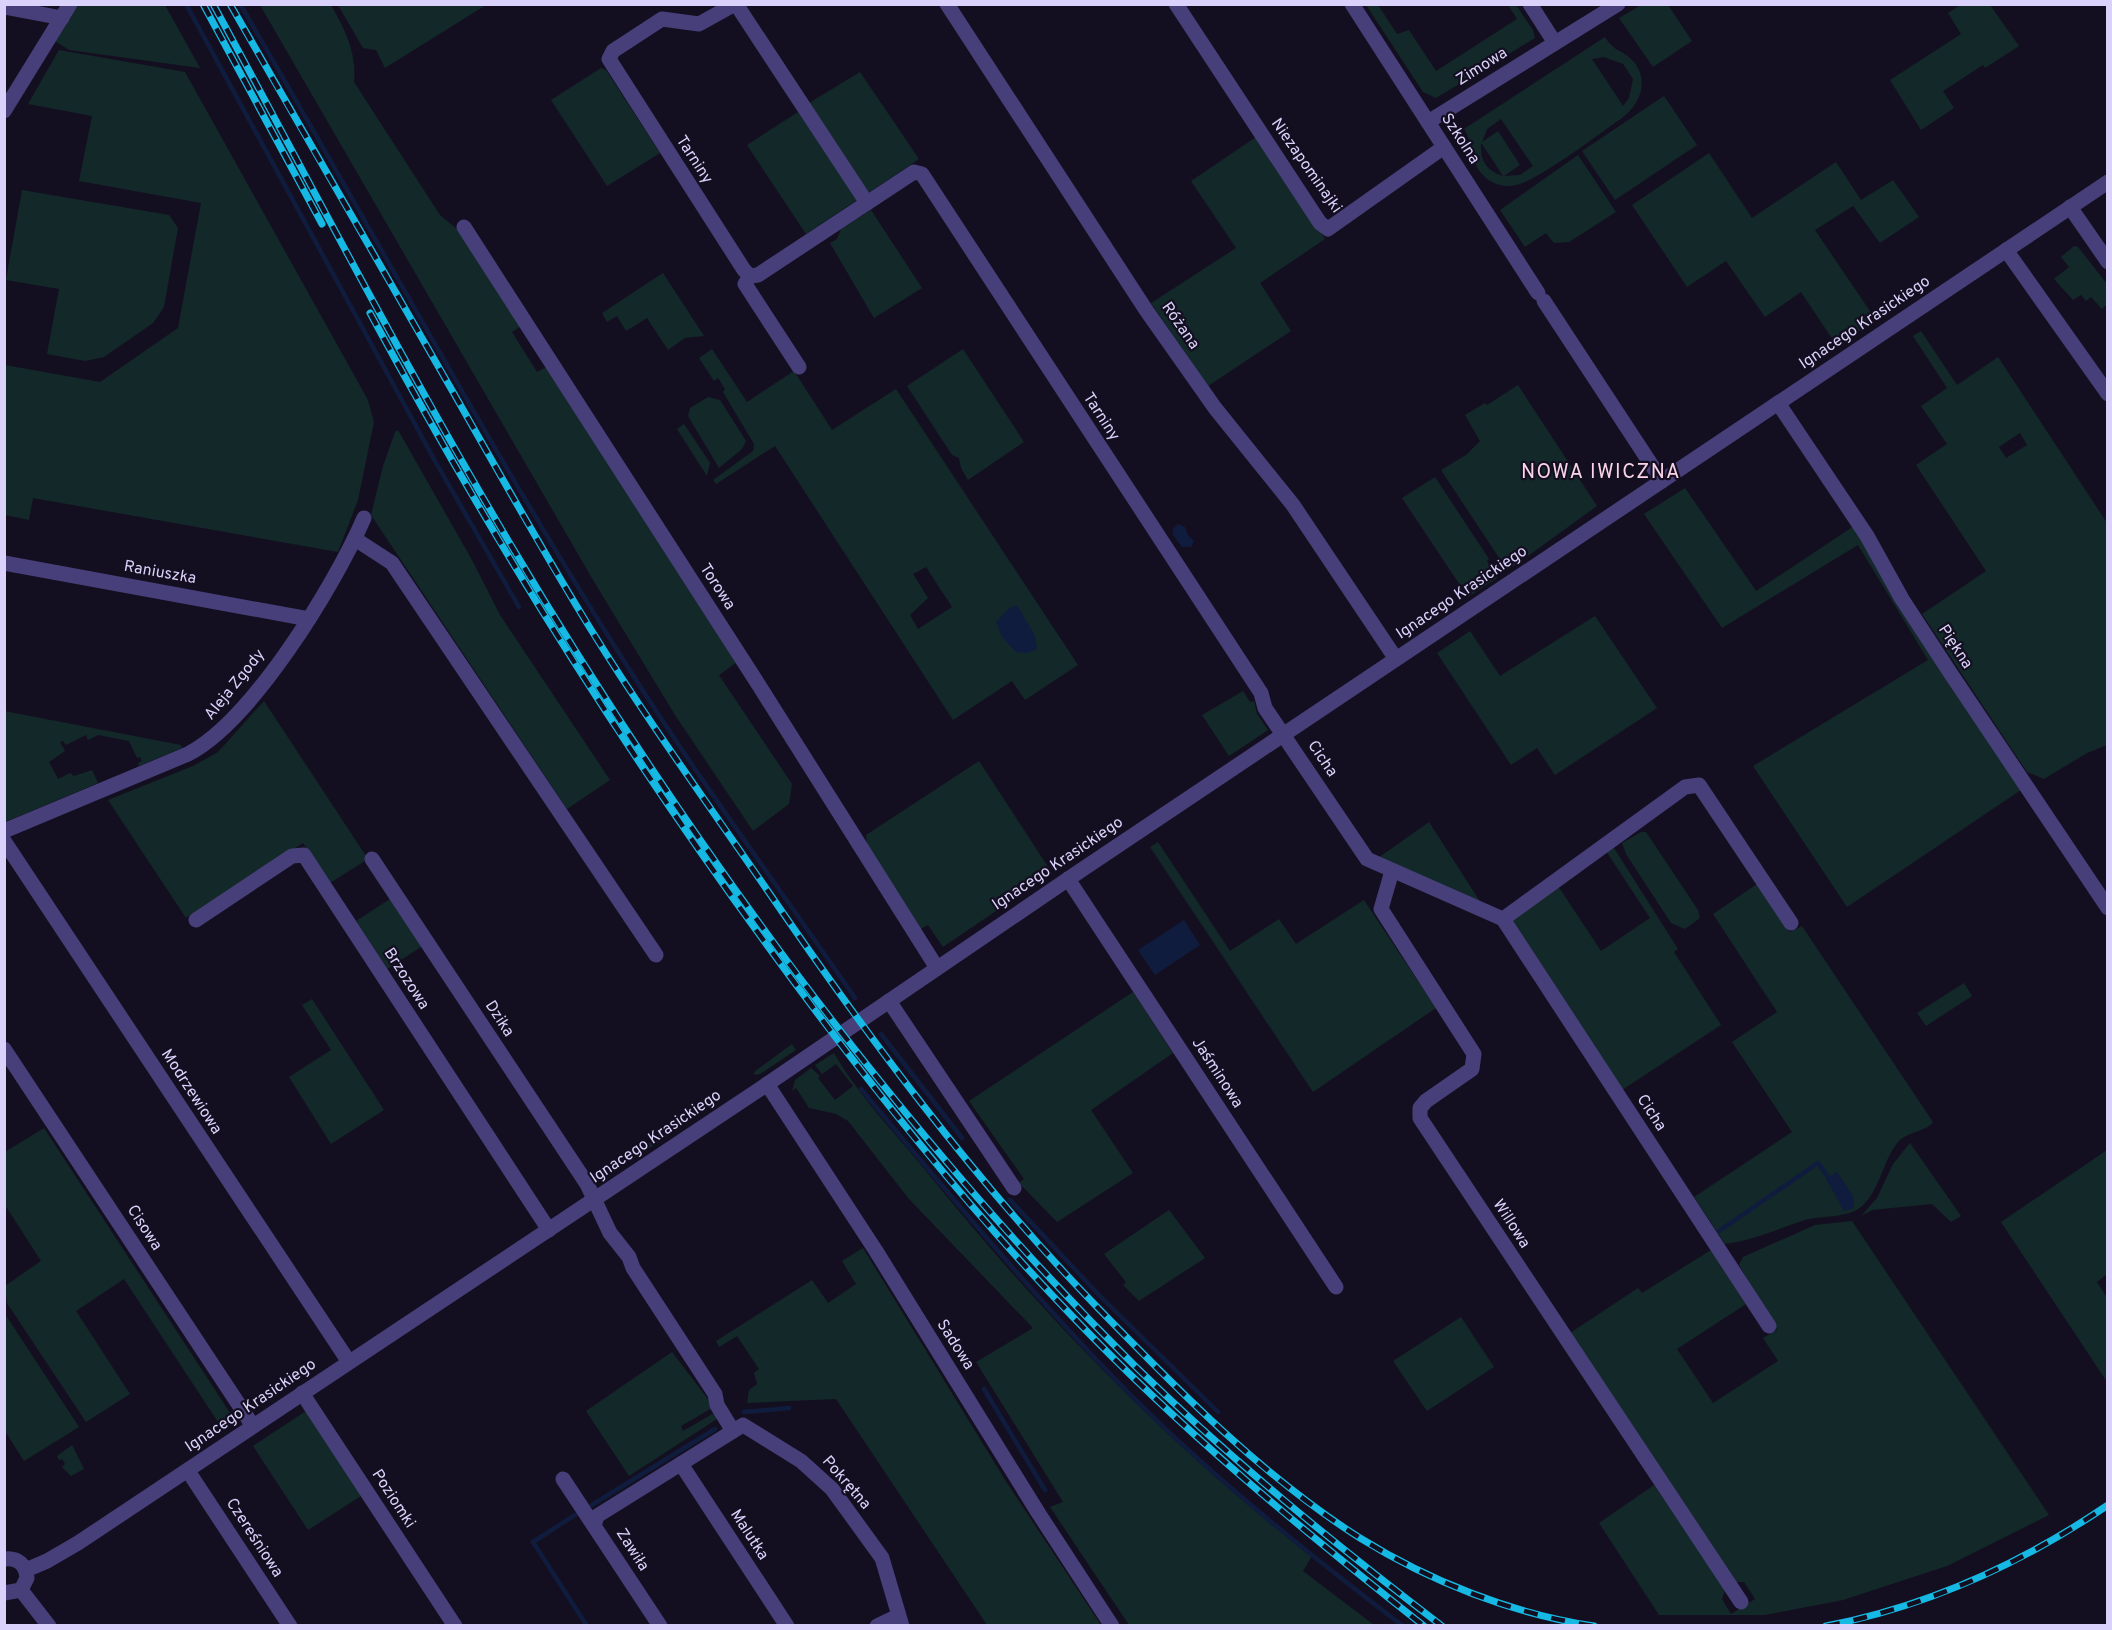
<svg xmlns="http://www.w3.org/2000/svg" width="2112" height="1630" font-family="Overpass,sans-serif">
<rect width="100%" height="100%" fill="#140f20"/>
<!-- green -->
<g fill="#132829" fill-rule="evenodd">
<path d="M78,5H165L200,68L69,50L55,41Z"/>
<path d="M260,5H331C345,29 357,54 354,82L440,215L457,229L520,327L512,332L537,372L546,367L737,662L719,675L792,784L789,804L753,831L675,715L593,580Z"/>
<path d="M338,5H486L385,68L376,50L363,48Z"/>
<path d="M1366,5H1378L1397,34L1409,30L1436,71L1517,19L1508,5H1516L1533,30L1535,38L1436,98L1423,92Z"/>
<path d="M1641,5H1668L1692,41L1653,67L1619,18Z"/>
<path d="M1960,5H1990L2019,46L1985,68L1983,65L1943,91L1954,108L1921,130L1890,80L1961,34L1948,13Z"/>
<path d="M1605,37C1615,53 1622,49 1633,61C1650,80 1640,105 1622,118C1600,133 1538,181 1516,185C1504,188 1491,184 1483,175C1469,160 1475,146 1464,129ZM1604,57L1623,64L1633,79L1629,98L1623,106L1592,59ZM1501,119L1533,166L1520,175L1504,176L1520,165L1498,131L1482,142L1487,129ZM1481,144H1482L1503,176C1486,171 1480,160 1481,144Z"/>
<path d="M59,50L185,72L368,400L374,422L358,500L338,552L33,498L29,520L5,515V365L100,382L178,328L201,203L79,181L92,116L28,104Z"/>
<path d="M601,68L606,70L660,153L607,186L551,100Z"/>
<path d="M860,72L919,159L868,193L809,103Z"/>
<path d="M1664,96L1697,145L1615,200L1582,151Z"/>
<path d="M798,112L857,200L806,234L747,145Z"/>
<path d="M1256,137L1325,239L1260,283L1291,331L1208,386L1151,303L1236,248L1191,181Z"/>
<path d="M1709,153L1752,218L1836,162L1861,200L1893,180L1919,217L1880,243L1853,206L1815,230L1876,320L1837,346L1801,292L1765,317L1726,261L1687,287L1632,205Z"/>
<path d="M1578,155L1616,212L1569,242L1554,243L1546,233L1525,247L1500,210Z"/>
<path d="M22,190L169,215L178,228L164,307L153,323L104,357L85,361L47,354L59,289L6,280Z"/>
<path d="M871,210L922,288L874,318L830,243L837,239L841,229Z"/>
<path d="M2074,246L2078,247L2107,284V304L2102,309L2091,297L2086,301L2081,295L2073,300L2054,279L2069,267L2061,257Z"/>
<path d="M663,273L704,336L685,338L668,350L647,318L626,331L617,316L607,322L602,313Z"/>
<path d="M1921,331L1957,385L1998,357L2107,523V745L2087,753L2044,779L2027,772L1922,614L1986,571L1916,465L1947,444L1921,406L1947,388L1913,336ZM2020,433L2027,445L2006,458L1999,447Z"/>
<path d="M712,349L747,402L794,371L832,430L896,389L1078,665L1025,700L1012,681L953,720L775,446L716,484L713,480L753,451L754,444L723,392L725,389L718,378L714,381L699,358ZM926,567L952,607L918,629L910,615L928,598L913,574Z"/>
<path d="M963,349L1024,442L968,480L961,468L959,458L952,455L907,386Z"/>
<path d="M1518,385L1597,506L1528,556L1525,551L1515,558L1518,563L1507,570L1441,470L1466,455L1480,441L1465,415L1485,403L1487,405Z"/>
<path d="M708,397L720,400L746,441L742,449L719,468L688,416L690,408Z"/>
<path d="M684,424L710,463L707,476L677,429Z"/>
<path d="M398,430L472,560L500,615L610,780L567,809L371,515L383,466L395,432Z"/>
<path d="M1435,477L1489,559L1487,561L1497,578L1468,597L1402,498Z"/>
<path d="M1685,488L1756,591L1854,526L2021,790L1847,907L1753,766L1928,660L1858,545L1722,628L1644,514Z"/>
<path d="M1595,616L1657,708L1555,775L1537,748L1511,765L1437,653L1470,631L1500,676Z"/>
<path d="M1243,691L1250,702L1254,701L1257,714L1268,730L1229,756L1202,715Z"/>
<path d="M264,701L368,859L330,883L303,843L186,918L108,800L193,766L218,752Z"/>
<path d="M4,711L181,745L182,748L139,766L138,763L142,761L140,757L137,758L129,741L98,735L88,740L86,735L66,745L63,741L60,742L65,751L49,762L58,779L70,773L74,776L92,770L98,783L5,822Z"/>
<path d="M979,761L1052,873L943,947L928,925L919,930L867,848L866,835Z"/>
<path d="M1429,822L1479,900L1477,903L1378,858Z"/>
<path d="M1641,832H1646L1698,910L1700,918L1685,929L1671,923L1626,854L1622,843Z"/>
<path d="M1158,842L1230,951L1279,919L1296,944L1364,900L1436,1008L1313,1092L1150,847Z"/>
<path d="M1614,848L1678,949L1674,952L1721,1025L1622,1090L1512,921L1558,886L1601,951L1650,918L1606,851Z"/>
<path d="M1757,884L1790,932L1802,926L1933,1122C1926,1132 1908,1131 1898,1142C1883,1160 1880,1190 1862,1206C1847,1219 1823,1215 1805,1220C1777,1229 1754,1240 1725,1244L1694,1197L1792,1132L1732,1042L1777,1012L1713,914Z"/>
<path d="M393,897L424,945L387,969L356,921Z"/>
<path d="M1964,983L1972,996L1926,1026L1917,1013Z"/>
<path d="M1133,992L1173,1053L1091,1110L1133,1173L1057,1222L1019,1183L1024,1179L969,1101Z"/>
<path d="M312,999L384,1110L331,1144L289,1077L331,1050L302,1005Z"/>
<path d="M792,1044L796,1050L760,1074L755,1075L754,1072Z"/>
<path d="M834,1053C858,1095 895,1133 926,1171C1037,1309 1171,1449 1312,1556L1303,1571L1374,1625H1129L1050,1507L1063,1502L976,1362L1033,1328L909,1199L848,1121L836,1114L809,1108L796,1088L792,1091L795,1080L811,1068L820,1076L818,1078L835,1100L853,1086L836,1064L822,1074L815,1065Z"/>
<path d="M681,1122L682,1126L632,1160L626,1158Z"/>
<path d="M44,1128L232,1416L224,1421L226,1425L222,1428L124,1279L76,1311L130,1394L86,1422L7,1303L5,1286L41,1261L5,1205V1152Z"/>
<path d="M1910,1143L1961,1216L1951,1222L1932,1204L1872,1210L1861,1216L1877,1198L1893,1164Z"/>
<path d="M2107,1150V1274L2097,1282L2107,1298V1382L2001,1222Z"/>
<path d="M1169,1210L1205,1258L1139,1301L1123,1285L1126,1282L1104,1254Z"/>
<path d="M1852,1221L2049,1515L1947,1566L1843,1600L1765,1615H1659L1599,1523L1654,1485L1725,1590L1722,1599L1731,1614L1755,1599L1744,1582H1735L1570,1333L1638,1288L1642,1293L1711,1250L1746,1304L1677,1349L1713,1403L1778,1361L1763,1338L1777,1330L1739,1265L1743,1257L1815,1225Z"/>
<path d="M863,1248L1007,1483L1101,1625H987L836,1399L747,1403L749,1390L757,1384L754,1373L759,1369L737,1336L719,1347L716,1341L812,1280L828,1303L856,1284L842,1261Z"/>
<path d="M5,1314L79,1427L24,1461L5,1431Z"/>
<path d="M1461,1317L1494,1367L1427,1411L1393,1361Z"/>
<path d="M672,1352L714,1407L681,1426L683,1431L716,1412L720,1417L629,1476L586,1411Z"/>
<path d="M306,1411L361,1496L308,1530L253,1446Z"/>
<path d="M72,1445L84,1469L71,1476L62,1467L65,1464L62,1459L59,1460L57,1456Z"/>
</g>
<!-- water -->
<g fill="#101c3e">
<path d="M1178,524L1185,527L1188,535L1194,541L1191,547H1182L1173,535V529Z"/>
<path d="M1017,605L1035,636L1037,649L1027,653L1016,652L1002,637L996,622L1009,608Z"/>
<path d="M1184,920L1200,945L1155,975L1138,950Z"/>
<path d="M1837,1172L1853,1196L1854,1208L1844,1211L1826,1179Z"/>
</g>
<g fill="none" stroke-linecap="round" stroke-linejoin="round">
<!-- stream -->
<g stroke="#101c3e" stroke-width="4.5">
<path d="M186,4L435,461L519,607"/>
<path d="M240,4C370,225 491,452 629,669C700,781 780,889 855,998"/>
<path d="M881,1034L962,1138"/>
<path d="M861,1089C943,1187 1024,1285 1113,1377C1201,1468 1302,1549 1403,1626"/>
<path d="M1010,1200L1099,1295L1218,1412"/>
<path d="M1719,1231L1818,1163L1828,1177"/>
<path d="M984,1389L1045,1490"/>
<path d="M744,1412L789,1408"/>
<path d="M592,1505L715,1429"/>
<path d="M575,1515L533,1542L587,1626"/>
</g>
<!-- minor -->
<g stroke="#473f7a" stroke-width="15">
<path d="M735,4L699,24L662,19L613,51L609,59L744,270L750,276L758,275L914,172L922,174L1261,693L1265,708L1367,859L1503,919L1769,1326"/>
<path d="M736,4L867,203"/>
<path d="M947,4L1146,310L1215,408L1293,505L1396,659"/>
<path d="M1176,4L1320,223L1328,229L1444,147"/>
<path d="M1352,4L1538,293"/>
<path d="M1530,4L1555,43"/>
<path d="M4,7L62,18"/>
<path d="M4,111L70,4"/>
<path d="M1428,122L1618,4"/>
<path d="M2070,207L2108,262"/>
<path d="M464,227L760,687L937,968"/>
<path d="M2006,250L2108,394"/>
<path d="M750,276L745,284L799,367"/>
<path d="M1544,301L1662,481"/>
<path d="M1778,403L1867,536L1902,599L1949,671L2108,908"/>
<path d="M355,539L392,563L656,955"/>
<path d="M4,563L309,619"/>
<path d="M4,831L188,754C252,721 335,585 364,518"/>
<path d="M4,841L349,1362"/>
<path d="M372,859L587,1184L610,1233L629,1257L633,1268L715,1394L717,1405L733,1431"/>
<path d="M1392,871L1381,909L1474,1054L1472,1069L1426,1101L1420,1108V1118L1741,1602"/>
<path d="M1068,879L1336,1287"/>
<path d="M1503,919L1685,787L1699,785L1791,923"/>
<path d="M196,920L292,856L304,855L549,1230"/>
<path d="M889,1001L1014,1188"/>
<path d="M4,1049L253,1426"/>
<path d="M767,1084L876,1251L1039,1514L1112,1626"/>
<path d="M302,1393L455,1626"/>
<path d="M681,1464L787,1626"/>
<path d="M188,1471L290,1626"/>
<path d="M563,1479L660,1626"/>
<path d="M594,1526L597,1516L743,1425L801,1461L832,1489L882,1558L902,1626"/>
<path d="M21,1590L49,1626"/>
<path d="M877,1626L898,1616"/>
</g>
<!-- tertiary -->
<g stroke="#473f7a" stroke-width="15">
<path d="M4,1559C18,1557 26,1565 27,1578L21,1590L4,1593"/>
<path d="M26,1570L47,1561L78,1543L760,1089L1077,873L2108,182"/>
</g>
<!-- rail casing -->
<g stroke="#16b9e3" stroke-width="7">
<g id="rail">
<path d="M203,4L322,224"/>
<path d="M213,4C312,186 406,369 512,547C684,836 896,1129 1135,1366C1231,1460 1336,1545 1442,1626"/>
<path d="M230,4C304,134 379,263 453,392C498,471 542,550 590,628C643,714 703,797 761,881C864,1032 971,1177 1098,1308C1179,1391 1262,1476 1360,1538C1429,1581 1513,1614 1594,1626"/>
<path d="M370,313C488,532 618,741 764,941C859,1072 960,1200 1072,1316C1181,1430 1301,1529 1424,1626"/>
<path d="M1826,1626C1929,1606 2021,1564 2108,1505"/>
</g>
</g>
<!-- rail -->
<use href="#rail" stroke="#140f20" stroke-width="4.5" stroke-dasharray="14" stroke-linecap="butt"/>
</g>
<g text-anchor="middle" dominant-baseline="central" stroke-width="4.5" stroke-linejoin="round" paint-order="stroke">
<!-- street labels -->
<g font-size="16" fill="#dbd2fb" stroke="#140f20">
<text transform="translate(1482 67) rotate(-32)">Zimowa</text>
<text transform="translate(1460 139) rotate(57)">Szkolna</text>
<text transform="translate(694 160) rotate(57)">Tarniny</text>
<text transform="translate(1306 166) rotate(55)">Niezapominajki</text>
<text transform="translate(1865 323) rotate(-34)">Ignacego Krasickiego</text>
<text transform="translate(1180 326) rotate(55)">Różana</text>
<text transform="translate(1101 417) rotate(57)">Tarniny</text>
<text transform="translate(160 573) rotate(10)">Raniuszka</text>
<text transform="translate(717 587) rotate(57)">Torowa</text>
<text transform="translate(1462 593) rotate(-34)">Ignacego Krasickiego</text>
<text transform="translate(1955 647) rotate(57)">Piękna</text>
<text transform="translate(235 685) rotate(-51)">Aleja Zgody</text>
<text transform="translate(1322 759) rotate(56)">Cicha</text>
<text transform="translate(1058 864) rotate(-34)">Ignacego Krasickiego</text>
<text transform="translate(406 979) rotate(57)">Brzozowa</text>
<text transform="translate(499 1019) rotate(57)">Dzika</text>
<text transform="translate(1217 1073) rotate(57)">Jaśminowa</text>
<text transform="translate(191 1092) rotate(57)">Modrzewiowa</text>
<text transform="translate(1651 1113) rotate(57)">Cicha</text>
<text transform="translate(656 1137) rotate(-34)">Ignacego Krasickiego</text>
<text transform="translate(1511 1224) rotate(57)">Willowa</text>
<text transform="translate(144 1228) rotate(57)">Cisowa</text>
<text transform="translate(955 1345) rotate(58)">Sadowa</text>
<text transform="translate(251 1406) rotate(-34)">Ignacego Krasickiego</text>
<text transform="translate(846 1483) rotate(49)">Pokrętna</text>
<text transform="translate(393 1499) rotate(57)">Poziomki</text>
<text transform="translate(749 1535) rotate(57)">Malutka</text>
<text transform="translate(254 1538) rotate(57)">Czereśniowa</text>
<text transform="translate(632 1550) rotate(57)">Zawiła</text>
</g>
<!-- quarter labels -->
<g font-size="20" letter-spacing="1.5" fill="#fbd4e9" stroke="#140f20">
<text x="1601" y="473">NOWA IWICZNA</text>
</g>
</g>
<!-- border -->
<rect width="2112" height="1630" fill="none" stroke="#dbd2fb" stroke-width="12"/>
</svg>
